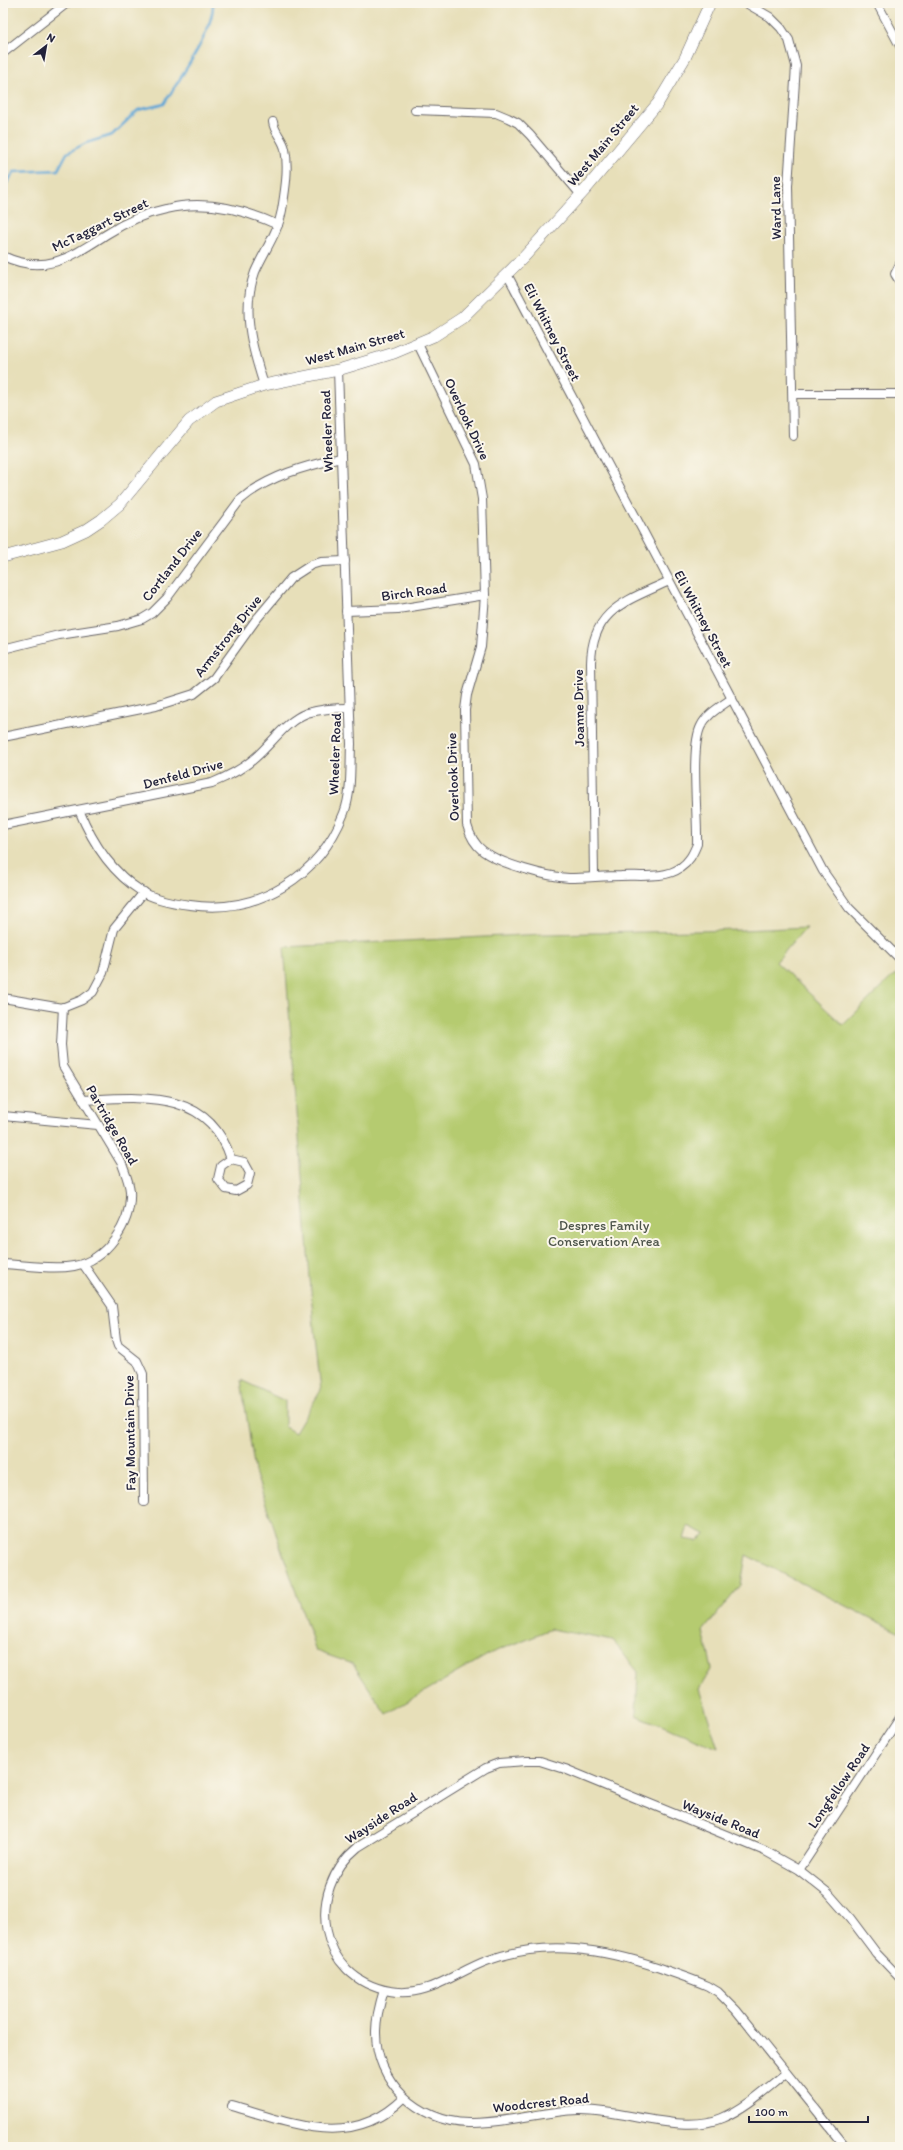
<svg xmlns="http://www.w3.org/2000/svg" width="903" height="2150" font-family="Itim,sans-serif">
<rect width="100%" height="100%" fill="#fbf7ec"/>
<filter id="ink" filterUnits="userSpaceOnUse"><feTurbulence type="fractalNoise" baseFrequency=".025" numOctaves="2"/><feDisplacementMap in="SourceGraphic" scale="8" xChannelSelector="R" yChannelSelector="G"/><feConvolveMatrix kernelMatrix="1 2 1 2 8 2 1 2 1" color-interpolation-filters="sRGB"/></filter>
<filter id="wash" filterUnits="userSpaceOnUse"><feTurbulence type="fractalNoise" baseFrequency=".012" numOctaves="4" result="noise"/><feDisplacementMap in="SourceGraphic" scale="16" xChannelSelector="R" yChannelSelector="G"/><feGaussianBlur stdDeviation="0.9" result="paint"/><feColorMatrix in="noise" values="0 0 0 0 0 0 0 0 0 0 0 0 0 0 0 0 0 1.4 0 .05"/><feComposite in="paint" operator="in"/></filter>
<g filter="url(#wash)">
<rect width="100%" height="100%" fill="#e7dfb9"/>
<!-- green -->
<path fill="#b5cb70" stroke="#6c7656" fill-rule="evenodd" d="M806,927L776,962L843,1025L895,974L900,979V1630L898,1632L746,1555L741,1585L703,1631L712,1668L699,1689L718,1748L636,1715L638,1672L613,1641L551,1629L491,1653L386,1714L353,1664L316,1651L255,1472L241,1380L285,1401V1427L295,1433L321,1390L314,1329L284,947L544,934L745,930ZM688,1526L705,1534V1535L697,1541L684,1539Z"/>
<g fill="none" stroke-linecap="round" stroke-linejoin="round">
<!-- stream -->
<path stroke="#5fa6d6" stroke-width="2.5" d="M3,189L14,172L58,170L67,153L86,143L112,135L138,110L164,104C179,79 214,32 213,3"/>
</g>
</g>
<g filter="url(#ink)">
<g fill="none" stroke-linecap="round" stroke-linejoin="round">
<!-- street casing -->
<g stroke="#676467" stroke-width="10">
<g id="street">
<path d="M746,3L770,17L781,28L789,40L796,66L788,186L793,436"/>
<path d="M877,3L900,46"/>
<path d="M3,53L67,3"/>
<path d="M415,110L496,113L508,118L518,123L530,135L581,195"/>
<path d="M3,256C45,276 71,257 107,234C124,223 146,213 166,209C205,199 243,209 278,225"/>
<path d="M900,264L895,274L900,282"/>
<path d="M507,274L823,871L849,908L900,959"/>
<path d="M418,344L476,464L482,499L485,595L481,647L467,695L465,710L467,825C470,836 474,844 483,851C500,864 548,877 569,878C586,878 604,876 621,876C639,875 665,879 680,868C689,862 693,854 697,844C698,816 690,747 701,726C707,714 720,707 731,699"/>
<path d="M264,385C252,348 241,310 255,272C264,251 278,233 282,210C285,191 289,168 285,149C283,139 274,132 273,122"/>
<path d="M793,394H900"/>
<path d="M346,611L398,609L485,595"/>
<path d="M3,649L59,635L118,626L142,619L152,613L167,598L240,500C268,476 305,466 341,458"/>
<path d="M3,737L156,706L194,694L214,678L255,621L291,578L311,565L321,562L345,561"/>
<path d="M79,810C92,842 111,872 141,891C155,900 174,903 190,905C258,915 319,877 344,813C352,792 350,767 351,744L338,370"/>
<path d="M3,825L212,783C229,776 243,769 256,757C273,742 286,721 307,713C321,709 335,708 349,708"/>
<path d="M594,876L591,663C592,609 627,601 669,581"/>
<path d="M3,998L62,1008L82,1000L93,992L103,973L114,929L144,892"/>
<path d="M83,1100C143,1097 209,1089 231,1159L221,1166L218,1179L226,1189L236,1191L247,1185L250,1173L244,1162L231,1159"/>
<path d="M3,1116L98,1125"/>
<path d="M3,1264C25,1265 52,1270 74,1266C106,1260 132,1224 130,1191C129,1181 125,1173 122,1164L63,1066L61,1045L63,1007"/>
<path d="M83,1264L112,1306L116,1340L118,1346L137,1361L143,1374L144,1502"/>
<path d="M799,1870L900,1717"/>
<path d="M384,1990C380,2003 376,2017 376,2031C375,2082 419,2122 468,2123C505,2124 543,2111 579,2110C623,2109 683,2135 722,2118C746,2108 766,2089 786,2073"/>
<path d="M232,2106C294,2124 352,2150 404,2098"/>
<path d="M846,2147L736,2010L718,1992L708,1986C692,1979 676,1974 660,1968C603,1949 547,1939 489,1960C455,1972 428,1998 390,1991C318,1978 304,1891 358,1847L486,1768L499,1763L526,1761H540L565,1769L765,1851L799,1870L828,1893L850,1918L877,1954L900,1978"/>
</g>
</g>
<!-- secondary casing -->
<g stroke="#676467" stroke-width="12">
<path id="secondary" d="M3,557L62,541L86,530L101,520L120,504L189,421L216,401L264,385L338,370L394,353L434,336L462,318L523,258L586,189L658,103L685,58L710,3"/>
</g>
<!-- street -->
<use href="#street" stroke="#fff" stroke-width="8"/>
<!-- secondary -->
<use href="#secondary" stroke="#fff" stroke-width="11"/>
</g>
</g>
<g text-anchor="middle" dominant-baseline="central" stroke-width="4" stroke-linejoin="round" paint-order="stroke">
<!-- street labels -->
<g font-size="14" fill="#22223b" stroke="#fbf7ec">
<text transform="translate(603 145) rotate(-50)">West Main Street</text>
<text transform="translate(776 208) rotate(-91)">Ward Lane</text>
<text transform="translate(100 225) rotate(-26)">McTaggart Street</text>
<text transform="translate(552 332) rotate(63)">Eli Whitney Street</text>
<text transform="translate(355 347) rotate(-16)">West Main Street</text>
<text transform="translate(467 419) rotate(65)">Overlook Drive</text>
<text transform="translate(327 431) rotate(-92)">Wheeler Road</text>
<text transform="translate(172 565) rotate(-52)">Cortland Drive</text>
<text transform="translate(414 592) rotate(-8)">Birch Road</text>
<text transform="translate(703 619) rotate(62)">Eli Whitney Street</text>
<text transform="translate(228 636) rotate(-52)">Armstrong Drive</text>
<text transform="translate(579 708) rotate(-91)">Joanne Drive</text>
<text transform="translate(335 754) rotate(-88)">Wheeler Road</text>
<text transform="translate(183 774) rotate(-15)">Denfeld Drive</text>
<text transform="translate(453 777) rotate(-92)">Overlook Drive</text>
<text transform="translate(112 1125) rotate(60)">Partridge Road</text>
<text transform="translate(130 1433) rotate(-91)">Fay Mountain Drive</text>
<text transform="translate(839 1786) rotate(-56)">Longfellow Road</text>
<text transform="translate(381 1818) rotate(-33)">Wayside Road</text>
<text transform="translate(721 1819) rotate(22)">Wayside Road</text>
<text transform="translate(541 2103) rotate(-6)">Woodcrest Road</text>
</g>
<!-- park labels -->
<g font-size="14" fill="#4e554b" stroke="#fbf7ec">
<text x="604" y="1225">Despres Family<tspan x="604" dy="16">Conservation Area</tspan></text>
</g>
</g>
<!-- margin -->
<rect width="903" height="2150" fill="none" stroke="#fbf7ec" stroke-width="16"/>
<!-- north arrow -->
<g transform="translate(46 46) rotate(31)" stroke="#fbf7ec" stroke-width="3" paint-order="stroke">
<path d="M0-3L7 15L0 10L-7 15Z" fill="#22223b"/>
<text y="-6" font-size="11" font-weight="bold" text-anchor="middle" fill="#22223b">N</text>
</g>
<!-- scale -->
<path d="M749 2116v6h119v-6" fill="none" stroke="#22223b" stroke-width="2"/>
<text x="755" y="2116" font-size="12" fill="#22223b" stroke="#fbf7ec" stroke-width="3" paint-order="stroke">100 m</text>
</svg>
